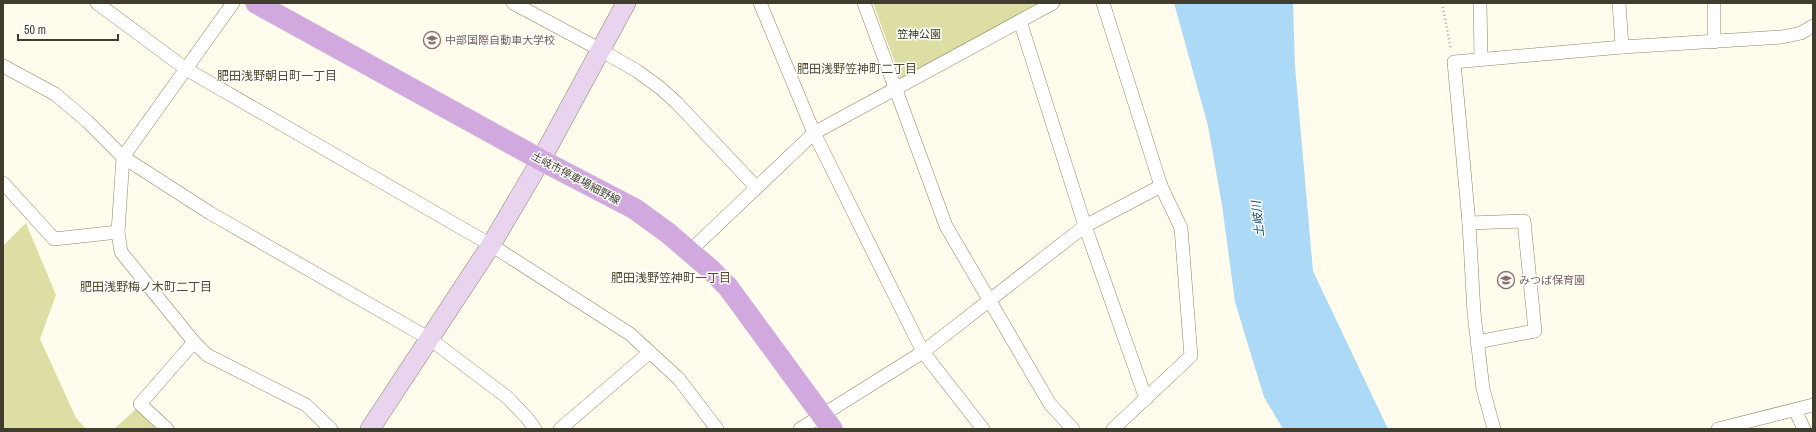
<svg xmlns="http://www.w3.org/2000/svg" width="1816" height="432" font-family="'Archivo Narrow','Noto Sans JP',sans-serif">
<rect width="100%" height="100%" fill="#fffced"/>
<!-- green -->
<g fill="#dcdea3">
<path d="M873,3H1043L901,79Z"/>
<path d="M26,223L56,295L40,339L76,418L86,429H3V246Z"/>
<path d="M136,409L158,429H114Z"/>
</g>
<!-- water -->
<path fill="#acdaf6" d="M1174,3H1293L1295,66L1313,271L1388,429H1283L1264,397L1235,302L1222,205L1208,126Z"/>
<g fill="none" stroke-linecap="round" stroke-linejoin="round">
<!-- street casing -->
<g stroke="#8c8563" stroke-width="14">
<g id="street">
<path d="M97,3L186,69L491,245L630,334L679,379L717,429"/>
<path d="M233,3L123,157L118,232L121,252L194,342L207,355L306,405L331,429"/>
<path d="M513,3L599,49L637,71L659,87L677,103L756,187"/>
<path d="M760,3L814,133L923,352L983,429"/>
<path d="M864,3L946,226L1050,404L1073,429"/>
<path d="M1103,3L1161,186L1181,228L1191,356L1113,429"/>
<path d="M1480,3L1481,59"/>
<path d="M1619,3L1622,47"/>
<path d="M1714,3V42"/>
<path d="M1020,21L1085,226L1146,399"/>
<path d="M3,66L55,94L87,121L123,157L210,213L430,339L508,398L527,418L535,429"/>
<path d="M3,183L54,239L118,232"/>
<path d="M1469,223L1524,221L1535,331L1477,342"/>
<path d="M690,251L814,133L1053,3"/>
<path d="M1795,410L1804,429"/>
<path d="M167,429L140,404L194,342"/>
<path d="M560,429L650,352"/>
<path d="M800,429L923,352L1085,226L1161,186"/>
<path d="M1494,429L1483,389L1474,313L1469,223L1454,62L1622,47L1782,37L1801,33L1813,26"/>
<path d="M1718,429L1813,405"/>
</g>
</g>
<!-- secondary casing -->
<g stroke="#8c8563" stroke-width="20">
<path id="secondary" d="M370,429L491,245L541,160L626,3"/>
</g>
<!-- primary casing -->
<g stroke="#dddcd9" stroke-width="22">
<path id="primary" d="M256,3L541,160L635,209L668,233L710,269L728,287L832,429"/>
</g>
<!-- path -->
<path stroke="#adaa9b" stroke-width="2.5" stroke-dasharray="1 3" stroke-linecap="butt" d="M1442,3L1451,50"/>
<!-- street -->
<use href="#street" stroke="#fff" stroke-width="13"/>
<!-- secondary -->
<use href="#secondary" stroke="#e8d4ef" stroke-width="19"/>
<!-- primary -->
<use href="#primary" stroke="#d2a9df" stroke-width="21"/>
</g>
<!-- icons -->
<defs>
<g id="university-ring" transform="scale(0.9)"><circle r="9.5" fill="#fff" stroke="#8d6e63" stroke-width="1.5"/><path d="M0-5L7-2L0 1L-7-2ZM-4 1L0 2.5L4 1V4Q0 6-4 4Z" fill="#8d6e63"/></g>
<g id="school-ring" transform="scale(0.9)"><circle r="9.5" fill="#fff" stroke="#8d6e63" stroke-width="1.5"/><path d="M0-5L7-2L0 1L-7-2ZM-4 1L0 2.5L4 1V4Q0 6-4 4Z" fill="#8d6e63"/></g>
</defs>
<g fill-rule="evenodd">
<use href="#university-ring" x="432" y="40"/>
<use href="#school-ring" x="1506" y="280"/>
</g>
<g text-anchor="middle" dominant-baseline="central" stroke-width="3" stroke-linejoin="round" paint-order="stroke">
<!-- park labels -->
<g font-size="11" fill="#393a17" stroke="#fff">
<text x="919" y="34">笠神公園</text>
</g>
<!-- education labels -->
<g font-size="11" fill="#785e54" stroke="#fff" text-anchor="start">
<text x="445" y="40">中部国際自動車大学校</text>
<text x="1519" y="280">みつば保育園</text>
</g>
<!-- street labels -->
<g font-size="11" fill="#403d2e" stroke="#fff">
<text transform="translate(576 178) rotate(28)">土岐市停車場細野線</text>
</g>
<!-- neighbourhood labels -->
<g font-size="12" fill="#504929" stroke="#fff">
<text x="857" y="69">肥田浅野笠神町二丁目</text>
<text x="277" y="76">肥田浅野朝日町一丁目</text>
<text x="671" y="278">肥田浅野笠神町一丁目</text>
<text x="146" y="287">肥田浅野梅ノ木町二丁目</text>
</g>
<!-- water labels -->
<g font-size="12" font-style="italic" fill="#064a69" stroke="#fff">
<text transform="translate(1258 219) rotate(-96)">土岐川</text>
</g>
</g>
<!-- border -->
<rect width="1816" height="432" fill="none" stroke="#403d2e" stroke-width="8"/>
<!-- scale -->
<path d="M18 34v6h100v-6" fill="none" stroke="#403d2e" stroke-width="2"/>
<text x="24" y="34" font-size="12" fill="#403d2e" stroke="#ffffff" stroke-width="3" paint-order="stroke">50 m</text>
</svg>
